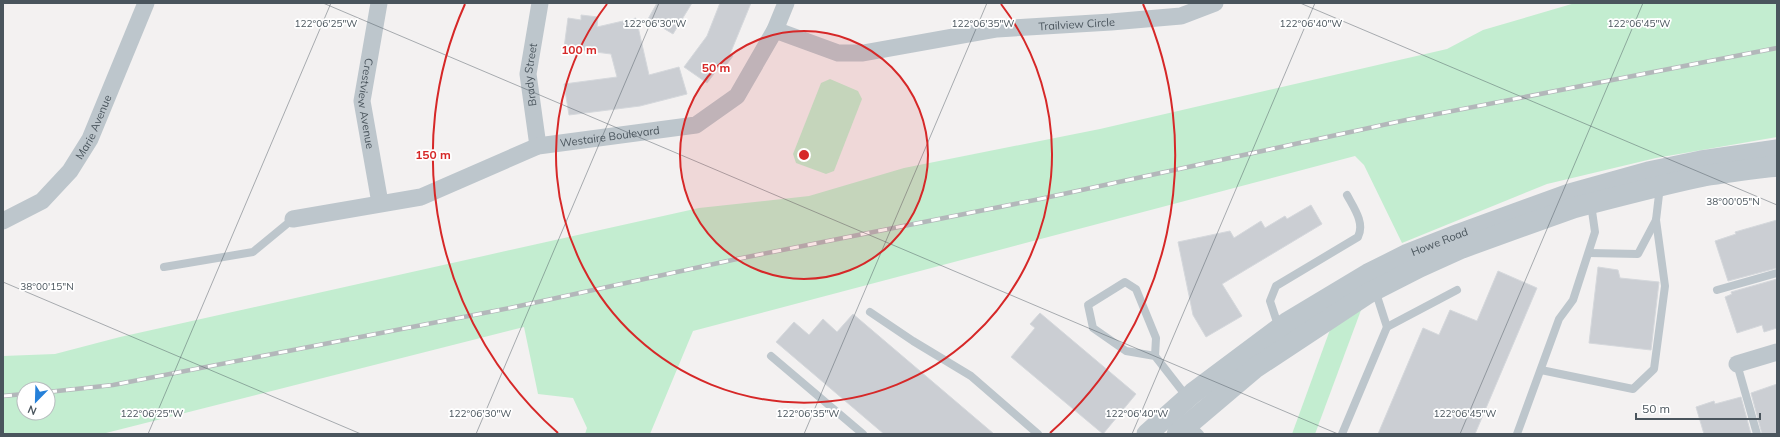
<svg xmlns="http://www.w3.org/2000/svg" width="1780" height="437" font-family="Mulish,sans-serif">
<rect width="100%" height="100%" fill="#f3f1f1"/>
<!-- green -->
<g fill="#c3edd0" fill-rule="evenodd">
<path d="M1575,3H1777V137L1656,158L1547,184L1402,243L1364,165L1355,156L693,331L650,434H585L587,428L573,398L538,394L524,327L102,434H3V356L55,354L120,337L699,208L809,196L904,168L1100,129L1447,49L1483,30ZM24,389H48V413H24Z"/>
<path d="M830,79L858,91L862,99L834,171L826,174L796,163L793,154L821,83Z"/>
<path d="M1367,294L1315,434H1292L1335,316Z"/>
</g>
<!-- building -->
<g fill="#cbced3" stroke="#d5d8dc">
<path d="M657,3H692L673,34L648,19Z"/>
<path d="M720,3H751L730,54L733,56L724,68L720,66L707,83L684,67L707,36Z"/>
<path d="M581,15L598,17L597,27L636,18L649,75L679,67L687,94L640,106L569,115L564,84L617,77L611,54L564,48L568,18L581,20Z"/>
<path d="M1311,205L1322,224L1222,284L1242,316L1206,337L1193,315L1178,242L1230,231L1234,238L1261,221L1265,228L1285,216L1287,219Z"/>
<path d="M1777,220V268L1728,281L1715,241L1736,234L1735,232Z"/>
<path d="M1598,267L1618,270L1620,278L1659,282L1651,350L1589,343Z"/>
<path d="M1498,271L1537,288L1475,434H1378L1423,328L1439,335L1450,310L1477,321Z"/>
<path d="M1777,279V328L1764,332L1762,325L1737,333L1725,297L1732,294L1731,292Z"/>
<path d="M1040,313L1136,394L1103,434L1011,357L1035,328L1030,324Z"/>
<path d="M853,314L994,434H884L776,342L794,322L809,335L823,319L837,332Z"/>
<path d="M1777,384V434H1762L1751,393Z"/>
<path d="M1741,397L1751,434H1704L1696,407L1714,401L1715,404Z"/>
</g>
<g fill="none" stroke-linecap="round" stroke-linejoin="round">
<!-- service -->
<g stroke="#bdc6cc" stroke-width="8">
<path d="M1589,253L1638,254L1656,220L1660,186"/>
<path d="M164,267L253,252L293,219"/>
<path d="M1717,290L1777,273"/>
<path d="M870,312L913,341L971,376L1038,434"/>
<path d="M1387,327L1457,290"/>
<path d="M1279,328L1270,301L1276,286L1358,237C1365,223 1354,208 1347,195"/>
<path d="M771,356L863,434"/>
<path d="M1155,356L1156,338L1136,289L1125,282L1088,305L1093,328L1126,351L1155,356L1187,397"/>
<path d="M1737,364L1757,434"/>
<path d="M1541,370L1633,389L1654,369L1665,286L1656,220"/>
<path d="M1190,424L1200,434"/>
<path d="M1342,434L1387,327L1375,290"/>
<path d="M1517,434L1559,319L1573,300L1595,232L1591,204"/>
</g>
<!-- minor -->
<g stroke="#bdc6cc" stroke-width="17">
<path id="s1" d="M379,3L362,101L380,203"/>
<path id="s2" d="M775,30L838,53H863L997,29L1111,22L1181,16L1215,3"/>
<path id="s3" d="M538,146L528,74L540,3"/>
<path id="s4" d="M293,219L421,197L538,146L696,125L737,96L775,30L786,3"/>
<path id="s5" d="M3,221L42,201L70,171L90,139L146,3"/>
<path d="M1737,364L1777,352"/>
</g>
<!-- tertiary -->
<g stroke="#bdc6cc" stroke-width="21">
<path id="s6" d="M1147,434L1193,393L1288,322L1368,274L1408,254L1459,234L1569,194L1648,172L1701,161L1777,150"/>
<path d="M1177,434L1255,368L1367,294L1420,267L1462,248L1573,208C1617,197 1660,185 1704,176C1728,172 1753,169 1777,166"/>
</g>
<!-- rail casing -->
<g stroke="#b3b7ba" stroke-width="4.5">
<g id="rail">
<path d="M48,392L113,385L510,308L737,259L1040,199L1406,120L1777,48"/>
<path d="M3,396L24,394"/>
</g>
</g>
<!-- rail -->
<use href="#rail" stroke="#fff" stroke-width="3" stroke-dasharray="9" stroke-linecap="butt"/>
</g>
<!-- ticks -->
<path fill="none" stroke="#4a555d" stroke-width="1" stroke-opacity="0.45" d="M323,3L1338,434M1300,3L1777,205M3,282L361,434M148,434L331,3M476,434L659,3M804,434L987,3M1132,434L1315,3M1460,434L1643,3"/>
<!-- distance rings -->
<circle cx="804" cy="155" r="124" fill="#d62828" fill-opacity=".12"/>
<g fill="none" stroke="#d62828" stroke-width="2">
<circle cx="804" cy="155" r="124"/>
<path d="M1001 4A248 248 0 1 1 607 4"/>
<path d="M558 433A371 371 0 0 1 465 4M1143 4A371 371 0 0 1 1050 433"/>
</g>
<g text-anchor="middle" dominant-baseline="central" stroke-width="3.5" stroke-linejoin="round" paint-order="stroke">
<!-- street labels -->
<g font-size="11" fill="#4a555d" stroke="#fff">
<text stroke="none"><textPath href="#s2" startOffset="308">Trailview Circle</textPath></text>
<text stroke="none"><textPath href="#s3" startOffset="72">Brady Street</textPath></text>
<text stroke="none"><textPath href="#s1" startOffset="102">Crestview Avenue</textPath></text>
<text stroke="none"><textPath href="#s5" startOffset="135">Marie Avenue</textPath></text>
<text stroke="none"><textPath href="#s4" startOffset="330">Westaire Boulevard</textPath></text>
<text stroke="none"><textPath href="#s6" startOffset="352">Howe Road</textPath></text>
</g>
</g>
<g font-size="10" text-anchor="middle" fill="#4a555d" stroke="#fff" stroke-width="3.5" stroke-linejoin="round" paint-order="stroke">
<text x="326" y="27">122°06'25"W</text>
<text x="1311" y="27">122°06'40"W</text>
<text x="1639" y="27">122°06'45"W</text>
<text x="655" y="27">122°06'30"W</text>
<text x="983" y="27">122°06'35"W</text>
<text x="1733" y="205">38°00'05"N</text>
<text x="47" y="290">38°00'15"N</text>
<text x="152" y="417">122°06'25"W</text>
<text x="480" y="417">122°06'30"W</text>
<text x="808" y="417">122°06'35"W</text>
<text x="1137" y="417">122°06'40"W</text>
<text x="1465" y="417">122°06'45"W</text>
</g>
<circle cx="804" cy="155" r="6" fill="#d62828" stroke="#fff" stroke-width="2"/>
<g font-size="12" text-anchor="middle" font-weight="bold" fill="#d62828" stroke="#fff" stroke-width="3.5" stroke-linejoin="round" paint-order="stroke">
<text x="579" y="54">100 m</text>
<text x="716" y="72">50 m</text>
<text x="433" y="159">150 m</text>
</g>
<!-- border -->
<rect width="1780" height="437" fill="none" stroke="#4a555d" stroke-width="8"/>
<!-- north arrow -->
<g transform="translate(36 401) rotate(203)"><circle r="19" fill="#ffffff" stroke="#b7bbbe"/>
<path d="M0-3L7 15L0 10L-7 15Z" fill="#2580d9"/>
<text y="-6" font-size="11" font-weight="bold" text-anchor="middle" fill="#4a555d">N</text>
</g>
<!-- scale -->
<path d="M1636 413v6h124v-6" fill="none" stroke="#4a555d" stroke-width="2"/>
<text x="1642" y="413" font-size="12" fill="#4a555d" stroke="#ffffff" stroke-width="3" paint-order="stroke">50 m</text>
</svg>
